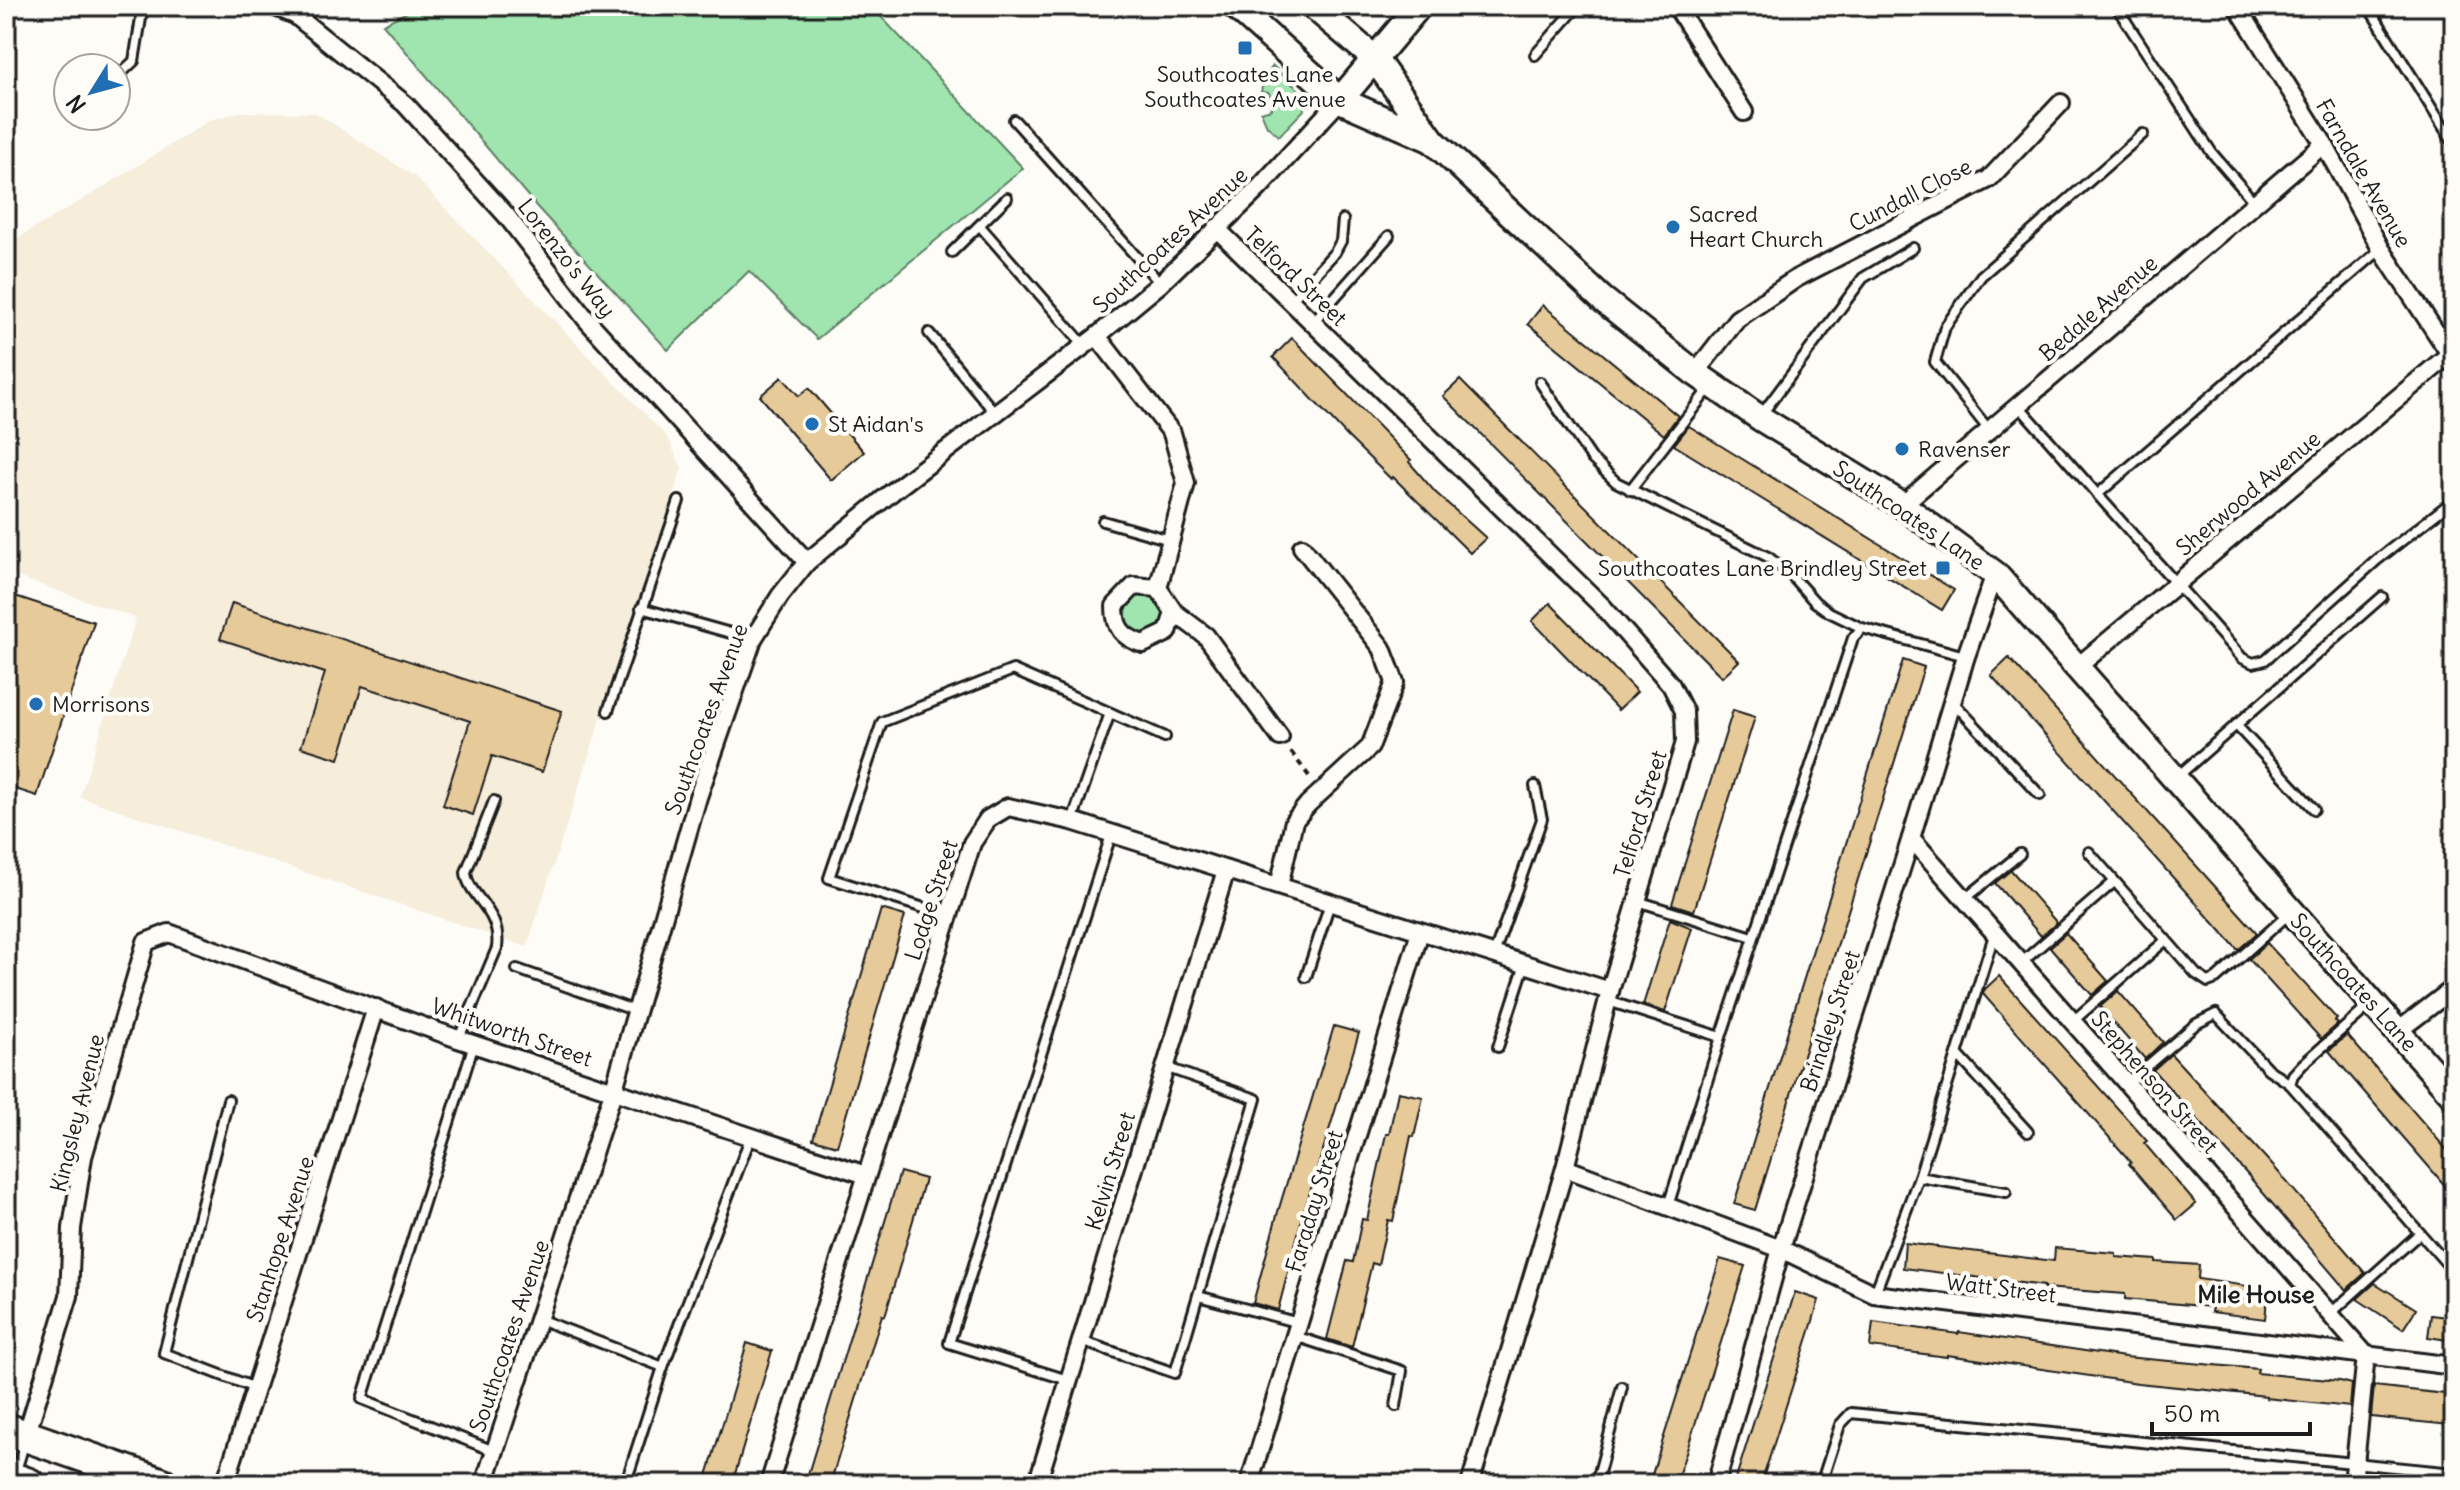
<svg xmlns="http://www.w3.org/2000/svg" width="2460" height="1490" font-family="Delius,sans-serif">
<rect width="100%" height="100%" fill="#fdfcf7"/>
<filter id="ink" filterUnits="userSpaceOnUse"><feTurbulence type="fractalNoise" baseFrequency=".0125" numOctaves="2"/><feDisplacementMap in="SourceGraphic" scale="16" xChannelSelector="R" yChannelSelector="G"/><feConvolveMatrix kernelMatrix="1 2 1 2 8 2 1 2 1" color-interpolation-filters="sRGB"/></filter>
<g filter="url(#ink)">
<!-- built -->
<path fill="#f6eddb" d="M240,112L316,113L414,176L667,437L682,468L527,947L80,797L136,618L6,573V245L104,187L210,120Z"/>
<!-- green -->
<g fill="#a0e5b0" stroke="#5e8066" stroke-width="2">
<path d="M419,6H871L1023,168L817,339L749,271L668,350L537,207L383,24Z"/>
<path d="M1273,66L1301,92L1304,110L1279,136L1267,126L1261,112L1271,109L1269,93L1261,92L1264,78Z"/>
<circle cx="1146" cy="615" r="20"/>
</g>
<!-- building -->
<g fill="#e6ca9a" stroke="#1c1c1c" stroke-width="2">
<path d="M1543,305L1678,416L1664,435L1528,324Z"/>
<path d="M1292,338L1411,460L1409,462L1435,492L1486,538L1470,553L1393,477L1391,479L1348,437L1273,357Z"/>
<path d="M782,377L799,396L809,388L864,452L831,480L760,396Z"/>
<path d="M1460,380L1739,661L1722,677L1443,396Z"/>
<path d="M1689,426L1954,590L1942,610L1674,445Z"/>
<path d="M6,593L94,622L37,796L6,786Z"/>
<path d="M232,603L562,711L542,772L492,756L473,815L443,805L470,721L362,686L339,759L301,747L325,673L220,639Z"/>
<path d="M1550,603L1637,692L1618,710L1532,621Z"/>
<path d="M2009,658L2257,933L2238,950L1991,675Z"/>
<path d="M1903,660L1924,667L1755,1210L1734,1204Z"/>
<path d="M1733,710L1755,717L1694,911L1672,904Z"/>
<path d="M2011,870L2057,923L2041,936L1995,883Z"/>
<path d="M881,909L905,916L837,1146L813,1139Z"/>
<path d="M1670,919L1692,928L1665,1012L1643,1005Z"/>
<path d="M2066,933L2108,981L2092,995L2050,947Z"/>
<path d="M2267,943L2337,1019L2335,1021L2338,1024L2321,1039L2249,959Z"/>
<path d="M1999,976L2147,1141L2144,1143L2196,1204L2177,1220L2129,1164L2131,1162L1983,994L1985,989Z"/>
<path d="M2118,991L2163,1042L2145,1059L2100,1007Z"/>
<path d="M1334,1026L1359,1033L1303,1215L1278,1310L1253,1303L1277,1215Z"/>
<path d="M2347,1035L2454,1158V1196L2329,1051Z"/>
<path d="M2171,1054L2274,1167L2365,1273L2346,1290L2247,1174L2153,1070Z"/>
<path d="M1398,1092L1423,1097L1414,1137L1411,1136L1393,1221L1388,1220L1378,1265L1372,1263L1352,1347L1327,1339L1347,1261L1353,1262L1362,1219L1367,1220L1386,1134H1389Z"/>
<path d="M900,1172L925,1179L885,1316L882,1315L830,1484H805Z"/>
<path d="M1905,1243L2054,1261L2055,1248L2116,1253V1257L2156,1260V1262L2199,1265L2198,1279L2268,1289L2265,1319L2211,1312L2212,1307L2125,1299V1294L2044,1288V1286L1903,1268Z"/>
<path d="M1720,1259L1745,1266L1686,1453L1675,1484H1649Z"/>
<path d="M2375,1283L2416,1309L2403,1329L2357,1299Z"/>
<path d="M1795,1292L1819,1300L1810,1331L1761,1484H1734Z"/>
<path d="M2431,1315L2454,1318V1341L2428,1337Z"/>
<path d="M1873,1322L1958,1334L1959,1332L2125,1357L2258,1369L2257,1373L2340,1381L2352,1384L2350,1407L2266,1398V1396L2138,1383L1947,1355V1357L1870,1347Z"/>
<path d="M747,1343L772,1351L732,1484H723L706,1479Z"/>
<path d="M2374,1386L2454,1395V1420L2451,1419L2450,1425L2371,1417Z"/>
</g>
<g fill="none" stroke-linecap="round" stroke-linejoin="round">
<!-- lane casing -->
<g stroke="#1c1c1c" stroke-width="14">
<g id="lane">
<path d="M2116,6L2212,153L2255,203"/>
<path d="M2368,6L2454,144"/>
<path d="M1535,55L1578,6"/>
<path d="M116,78L134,61L143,6"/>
<path d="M1014,120L1160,283"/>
<path d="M980,226L1084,345"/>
<path d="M952,252L1007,198"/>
<path d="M1291,301L1335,252L1341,241L1343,220"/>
<path d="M1313,322L1389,236"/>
<path d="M929,333L995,413"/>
<path d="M1540,382L1592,459L1616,482L1768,557L1790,574L1815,602L1829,612L1862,628L1965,656"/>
<path d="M2019,406L2242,658L2253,663L2265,660L2377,560L2454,500"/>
<path d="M1762,414L1863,278L1913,248"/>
<path d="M1989,430L1935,362L1945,327L1981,276L2143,134"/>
<path d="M1630,490L1711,386"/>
<path d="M2098,494L2381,249"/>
<path d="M1103,521L1170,540"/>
<path d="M641,608L752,639"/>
<path d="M1953,702L2040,795"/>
<path d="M608,711L679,501"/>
<path d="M2236,725L2314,809"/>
<path d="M2178,776L2382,597"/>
<path d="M1072,821L1110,713"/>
<path d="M2089,852L2196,974L2208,982L2216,979L2291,912"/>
<path d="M1965,899L2020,854"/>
<path d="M1637,901L1753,937"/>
<path d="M949,916L829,878L882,722L1013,670L1165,737"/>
<path d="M1494,954L1542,819L1535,786"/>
<path d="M2021,963L2114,882"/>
<path d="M517,969L636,1011"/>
<path d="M1306,977L1330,903"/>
<path d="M1608,1001L1721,1037"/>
<path d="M2370,1005L2303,1064L2293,1075L2290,1084L2454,1272"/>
<path d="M2073,1021L2166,940"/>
<path d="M459,1038L497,948C502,910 467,896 466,872L494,801"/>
<path d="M474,1044L362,1399L494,1451"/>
<path d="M1498,1047L1525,964"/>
<path d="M1958,1055L2028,1132"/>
<path d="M2127,1083L2196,1024L2216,1014L2268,1069L2290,1084"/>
<path d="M228,1100L164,1353L255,1388"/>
<path d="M1919,1177L2006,1192"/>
<path d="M1668,1206L1721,1037L1853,638L1862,628"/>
<path d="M1875,1293L1919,1177L1994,935"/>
<path d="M1198,1296L1299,1323"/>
<path d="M2330,1314L2420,1233"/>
<path d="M539,1319L663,1367"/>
<path d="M1295,1336L1402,1371L1396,1406"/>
<path d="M1081,1341L1175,1373L1256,1099L1165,1067"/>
<path d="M1068,1380L949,1343L1111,835"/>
<path d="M15,1474L25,1441"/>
<path d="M626,1482L663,1367L751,1136"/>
<path d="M1596,1484L1622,1387"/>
<path d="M1821,1484L1840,1425L1851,1413L2454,1473"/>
</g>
</g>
<!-- street casing -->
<g stroke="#1c1c1c" stroke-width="22">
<g id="street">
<path d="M273,6L295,15L405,104L506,215L586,319L807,562"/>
<path d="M1676,6L1744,112"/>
<path d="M2237,6L2324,144L2381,249L2454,360"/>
<path d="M6,155L7,154"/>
<path d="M1216,228L1603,607L1671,685L1684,711L1685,742L1610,991L1565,1168L1470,1484"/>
<path d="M1097,336L1172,433L1186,483L1158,588L1174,612L1206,636L1280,737"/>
<path d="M1695,373L1737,319L1797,278L1989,179L2061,103"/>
<path d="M1902,505L2324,144"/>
<path d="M1158,588L1134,586L1115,606C1115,628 1122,637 1143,644L1168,632L1174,612"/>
<path d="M2076,668L2450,354"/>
<path d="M1911,838L2366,1355L2353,1484"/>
<path d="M1279,886L1294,821L1308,804L1370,747L1395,682L1382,648L1302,547"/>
<path d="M2398,1031L2454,988"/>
<path d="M1565,1168L1781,1249L1874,1294L2454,1366"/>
<path d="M26,1436L69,1296L72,1228L83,1157L146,942L169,933L458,1039L866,1175"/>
<path d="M225,1484L376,1008"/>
<path d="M484,1484L614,1089L698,797L753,639L780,596L807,562L892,492L1097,336L1160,284L1259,188L1340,100"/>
<path d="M769,1484L972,843L988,819L1008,807L1072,821L1610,991"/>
<path d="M1037,1484L1226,870"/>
<path d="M1249,1484L1420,932"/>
<path d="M1716,1484L1781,1249L1911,838L1966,656L1995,574"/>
</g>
</g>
<!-- secondary casing -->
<g stroke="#1c1c1c" stroke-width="30">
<g id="secondary">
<path d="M1235,6L1340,100L1432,140"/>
<path d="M1313,6L1374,58L1433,141L1602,299L1695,373L1760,418L1902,505L1995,574L2454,1096"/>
<path d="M1340,100L1419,6"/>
</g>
</g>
<!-- highway casing -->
<g stroke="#1c1c1c" stroke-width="36">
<g id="highway">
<path d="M6,1429L163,1484"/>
<path d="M6,1476L29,1484"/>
</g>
</g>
<!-- path -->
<path stroke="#1c1c1c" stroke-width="4" stroke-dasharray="6 6" stroke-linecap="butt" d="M1291,752L1312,780"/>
<!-- lane -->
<use href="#lane" stroke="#fdfcf7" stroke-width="8"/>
<!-- street -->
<use href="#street" stroke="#fdfcf7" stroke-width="16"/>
<!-- secondary -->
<use href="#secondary" stroke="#fdfcf7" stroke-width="24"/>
<!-- highway -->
<use href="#highway" stroke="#fdfcf7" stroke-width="30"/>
</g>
</g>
<!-- markers -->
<g fill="#1f6fb2" stroke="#fdfcf7" stroke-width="3">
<rect x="1237" y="40" width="16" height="16" rx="4"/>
<circle cx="1673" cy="227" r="8"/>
<circle cx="812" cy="424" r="8"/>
<circle cx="1902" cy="449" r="8"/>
<rect x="1935" y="560" width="16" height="16" rx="4"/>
<circle cx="36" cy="704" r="8"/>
</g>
<g text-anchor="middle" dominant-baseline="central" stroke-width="8" stroke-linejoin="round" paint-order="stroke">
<!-- poi labels -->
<g font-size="22" fill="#1c1c1c" stroke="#fdfcf7" text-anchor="start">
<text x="1245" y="74" text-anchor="middle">Southcoates Lane<tspan x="1245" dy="25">Southcoates Avenue</tspan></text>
<text x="1689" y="214">Sacred<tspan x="1689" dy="25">Heart Church</tspan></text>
<text x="828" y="424">St Aidan's</text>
<text x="1918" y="449">Ravenser</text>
<text x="1927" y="568" text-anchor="end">Southcoates Lane Brindley Street</text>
<text x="52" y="704">Morrisons</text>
</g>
<!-- street labels -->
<g font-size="22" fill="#1c1c1c" stroke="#fdfcf7">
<text transform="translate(2364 173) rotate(60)">Farndale Avenue</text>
<text transform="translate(1910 195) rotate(-27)">Cundall Close</text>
<text transform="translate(1170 240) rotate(-43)">Southcoates Avenue</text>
<text transform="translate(567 258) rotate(52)">Lorenzo's Way</text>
<text transform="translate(1296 276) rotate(44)">Telford Street</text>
<text transform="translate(2098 308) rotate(-41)">Bedale Avenue</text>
<text transform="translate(2248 493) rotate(-40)">Sherwood Avenue</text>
<text transform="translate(1909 515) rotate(34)">Southcoates Lane</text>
<text transform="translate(706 719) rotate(-70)">Southcoates Avenue</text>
<text transform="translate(1640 814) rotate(-73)">Telford Street</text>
<text transform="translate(931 900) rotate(-72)">Lodge Street</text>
<text transform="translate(2354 982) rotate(48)">Southcoates Lane</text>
<text transform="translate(1830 1021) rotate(-72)">Brindley Street</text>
<text transform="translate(512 1032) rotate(19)">Whitworth Street</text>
<text transform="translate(2155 1082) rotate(49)">Stephenson Street</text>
<text transform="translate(77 1113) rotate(-76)">Kingsley Avenue</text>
<text transform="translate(1110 1171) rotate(-73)">Kelvin Street</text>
<text transform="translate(1314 1201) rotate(-73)">Faraday Street</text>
<text transform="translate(280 1239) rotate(-72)">Stanhope Avenue</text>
<text transform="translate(2001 1288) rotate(7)">Watt Street</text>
<text transform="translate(509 1336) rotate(-71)">Southcoates Avenue</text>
</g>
<!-- neighbourhood labels -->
<g font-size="24" font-weight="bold" fill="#1c1c1c" stroke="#fdfcf7">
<text x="2256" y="1294">Mile House</text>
</g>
</g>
<!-- margin -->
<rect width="2460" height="1490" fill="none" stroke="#fdfcf7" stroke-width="32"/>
<rect x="16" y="16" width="2428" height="1458" fill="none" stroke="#1c1c1c" stroke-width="3" filter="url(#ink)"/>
<!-- north arrow -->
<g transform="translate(92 92) rotate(233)"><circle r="38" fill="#fdfcf7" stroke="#a3a29f" stroke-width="2"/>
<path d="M0-6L14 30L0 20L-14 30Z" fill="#1f6fb2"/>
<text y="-12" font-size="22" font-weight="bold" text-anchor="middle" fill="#1c1c1c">N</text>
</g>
<!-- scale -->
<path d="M2152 1422v12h158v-12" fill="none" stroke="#1c1c1c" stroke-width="4"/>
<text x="2164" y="1422" font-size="24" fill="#1c1c1c" stroke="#fdfcf7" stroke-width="6" paint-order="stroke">50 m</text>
</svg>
